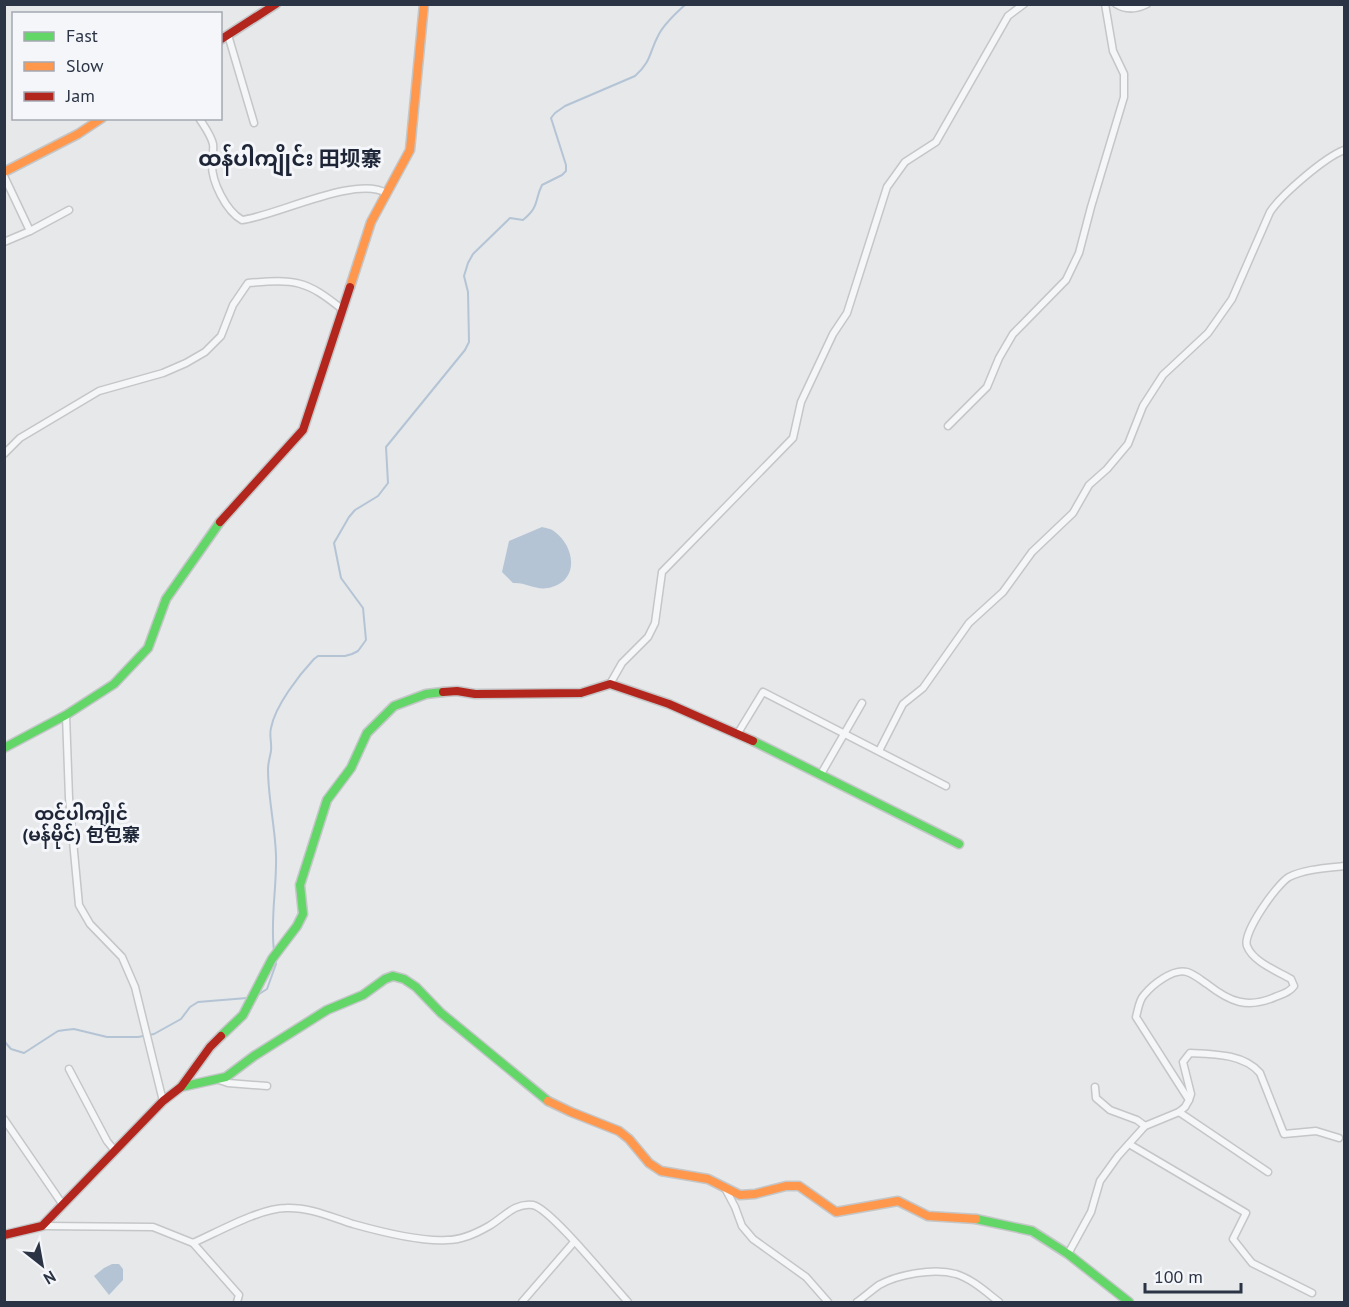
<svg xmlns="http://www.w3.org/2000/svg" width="1349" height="1307" font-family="'PT Sans','Noto Sans SC','Noto Sans Myanmar',sans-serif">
<rect width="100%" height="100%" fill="#e6e8ea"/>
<!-- water -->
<g fill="#b4c4d5">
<path d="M542,527C546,528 552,529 555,532C574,546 580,579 552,587C537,592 527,582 513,583L502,572L509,541Z"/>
<path d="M112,1264H119L123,1269V1280L109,1295L94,1276L104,1268Z"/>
</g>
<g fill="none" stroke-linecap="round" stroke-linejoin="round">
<!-- stream -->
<g stroke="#b4c4d5" stroke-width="2">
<path d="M274,951C270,918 277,888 276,855C275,826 268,798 268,769C268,763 270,757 271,751C272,743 269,735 271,728C275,706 299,675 314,659L318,656H345L352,654L358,651L366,640L363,608L341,578L334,543L349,517L355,510L378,496L388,483L386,447L465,350L469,342L468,292L464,276L468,263L473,254L510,218L523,220C540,206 534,201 542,185L562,175L566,171V165L551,118L555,113L565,106L635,76C652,61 649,52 659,34C665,23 677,12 686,4"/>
<path d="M256,996L267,989L276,964L275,959"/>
<path d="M4,1041L11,1049L24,1053L58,1031L65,1030L74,1029L107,1037H138L154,1034L181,1019L190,1007L198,1002L247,998"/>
</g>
<!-- street casing -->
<g stroke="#c4c6c8" stroke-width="9">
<g id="street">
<path d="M1116,4C1127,11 1137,9 1147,4"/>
<path d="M228,35L254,123"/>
<path d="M199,118C204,126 211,135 213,144C214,150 212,156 212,163C211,181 226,211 242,220C276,216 356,175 386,193"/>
<path d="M4,176L30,231"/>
<path d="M4,242L30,231L69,210"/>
<path d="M948,426L987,387L999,358L1013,334L1066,280L1079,253L1091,207L1124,97V74L1113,51L1105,4"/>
<path d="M4,454L20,438L99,391L163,373L186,363L205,352L221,336L233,305L248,283C296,279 306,280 343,310"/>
<path d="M610,684L622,663L648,637L655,623L662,572L793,438L801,402L833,334L847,313L887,187L905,162L936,142L1008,16L1024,4"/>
<path d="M66,715L69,798L79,905L90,924L122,957L135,987L163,1101"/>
<path d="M738,733L763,692L946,786"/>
<path d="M879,751L903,704L923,688L969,623L1003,592L1032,552L1073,513L1089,485L1107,469L1128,444L1143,406L1163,375L1208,333L1232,299L1270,212C1282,194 1324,158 1344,150"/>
<path d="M821,774L862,703"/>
<path d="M69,1069L107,1141L115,1151"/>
<path d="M219,1080L228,1083L267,1086"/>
<path d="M1095,1087L1096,1098L1110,1110L1137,1120L1145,1126"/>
<path d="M1189,1100L1191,1094L1183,1062L1190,1053C1214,1054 1244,1054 1260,1073L1284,1134L1316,1131L1339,1138"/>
<path d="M1179,1112L1268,1172"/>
<path d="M4,1119L63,1205"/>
<path d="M1129,1144L1246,1213L1233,1239L1252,1263L1312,1293"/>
<path d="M726,1190L735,1207L742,1226L753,1239L806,1277L828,1302"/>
<path d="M42,1226L153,1227L193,1243C218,1232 260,1208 286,1208C310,1207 331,1217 353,1224C378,1231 421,1242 447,1240C462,1240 475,1234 489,1226C503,1218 515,1202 533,1205C551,1209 612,1285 628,1302"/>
<path d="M193,1243L239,1295L237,1302"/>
<path d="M1068,1254L1091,1212L1100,1181L1118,1156L1145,1126L1179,1112L1185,1107L1189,1100L1136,1017C1138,1010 1139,1000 1144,995C1152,985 1173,968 1187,972C1194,974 1201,980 1207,984C1230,1002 1247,1009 1275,997C1282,994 1289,993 1294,986L1291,979C1277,971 1253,962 1247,946C1242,933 1277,884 1289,877C1305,869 1327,868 1344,866"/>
<path d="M522,1302L574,1242"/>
<path d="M857,1302C864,1297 872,1290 879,1285C899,1274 934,1268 956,1274C972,1279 986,1292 999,1302"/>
</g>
</g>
<!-- fast casing -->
<g stroke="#c4c6c8" stroke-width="11">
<g id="fast">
<path d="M753,741L959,844"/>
<path d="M4,748L66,715L114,684L148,648L166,599L220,522"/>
<path d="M221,1036L243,1015L272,959L297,926L303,914L300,885L327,800L351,768L367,733L394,706L426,694L443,692"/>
<path d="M181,1087L226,1077L254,1056L327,1010L363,995L385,979L393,976L404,979L416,987L441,1013L548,1101"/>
<path d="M976,1219L1032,1231L1068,1254L1129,1302"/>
</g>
</g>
<!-- slow casing -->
<g stroke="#c4c6c8" stroke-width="11">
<g id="slow">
<path d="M4,172L78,134L102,118"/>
<path d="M350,287L371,222L410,150L424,4"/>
<path d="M548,1101L571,1112L619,1131L629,1139L649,1163L661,1171L708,1179L740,1195L755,1194L786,1186H799L836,1212L898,1201L928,1216L976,1219"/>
</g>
</g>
<!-- jam casing -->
<g stroke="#c4c6c8" stroke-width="11">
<g id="jam">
<path d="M220,40L276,4"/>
<path d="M220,522L303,430L350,287"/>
<path d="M443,692L457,691L475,694L581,693L610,684L669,704L753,741"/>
<path d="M4,1235L42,1226L163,1101L181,1087L210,1047L221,1036"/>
</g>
</g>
<!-- street -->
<use href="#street" stroke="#f5f6f7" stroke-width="6"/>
<!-- fast -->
<use href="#fast" stroke="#63d668" stroke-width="8"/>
<!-- slow -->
<use href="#slow" stroke="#ff974d" stroke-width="8"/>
<!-- jam -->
<use href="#jam" stroke="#b3261e" stroke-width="8"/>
</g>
<g text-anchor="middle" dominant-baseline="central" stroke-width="6" stroke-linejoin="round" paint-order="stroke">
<!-- quarter labels -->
<g font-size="18" font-weight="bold" fill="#1d2536" stroke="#f4f6f9">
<text x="81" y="813">ထင်ပါကျိုင်<tspan x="81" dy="21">(မန်မိုင်) 包包寨</tspan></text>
</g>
<!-- district labels -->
<g font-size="21" font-weight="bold" fill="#1d2536" stroke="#f4f6f9">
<text x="290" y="158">ထန်ပါကျိုင်း 田坝寨</text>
</g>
</g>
<!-- border -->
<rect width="1349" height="1307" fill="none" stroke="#2b3445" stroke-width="12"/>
<!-- legend -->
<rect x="12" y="12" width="210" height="108" fill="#f4f6f9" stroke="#a4a8b1" stroke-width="1.5"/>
<rect x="24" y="32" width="30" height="9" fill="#63d668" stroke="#a4a8b1" stroke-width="1.5"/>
<text x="66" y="42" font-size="18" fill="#2b3445">Fast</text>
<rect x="24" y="62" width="30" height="9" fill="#ff974d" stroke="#a4a8b1" stroke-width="1.5"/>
<text x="66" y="72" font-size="18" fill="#2b3445">Slow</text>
<rect x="24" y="92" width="30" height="9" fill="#b3261e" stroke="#a4a8b1" stroke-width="1.5"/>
<text x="66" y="102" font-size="18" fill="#2b3445">Jam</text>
<!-- north arrow -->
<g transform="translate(42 1265) rotate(149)" stroke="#f4f6f9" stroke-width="4.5" paint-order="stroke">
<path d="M0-4.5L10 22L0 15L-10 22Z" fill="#2b3445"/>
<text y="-9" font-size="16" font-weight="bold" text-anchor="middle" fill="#2b3445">N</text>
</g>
<!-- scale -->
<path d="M1145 1283v9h96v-9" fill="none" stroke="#2b3445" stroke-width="3"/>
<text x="1154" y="1283" font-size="18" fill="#2b3445" stroke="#f4f6f9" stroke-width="4.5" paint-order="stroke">100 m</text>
</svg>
